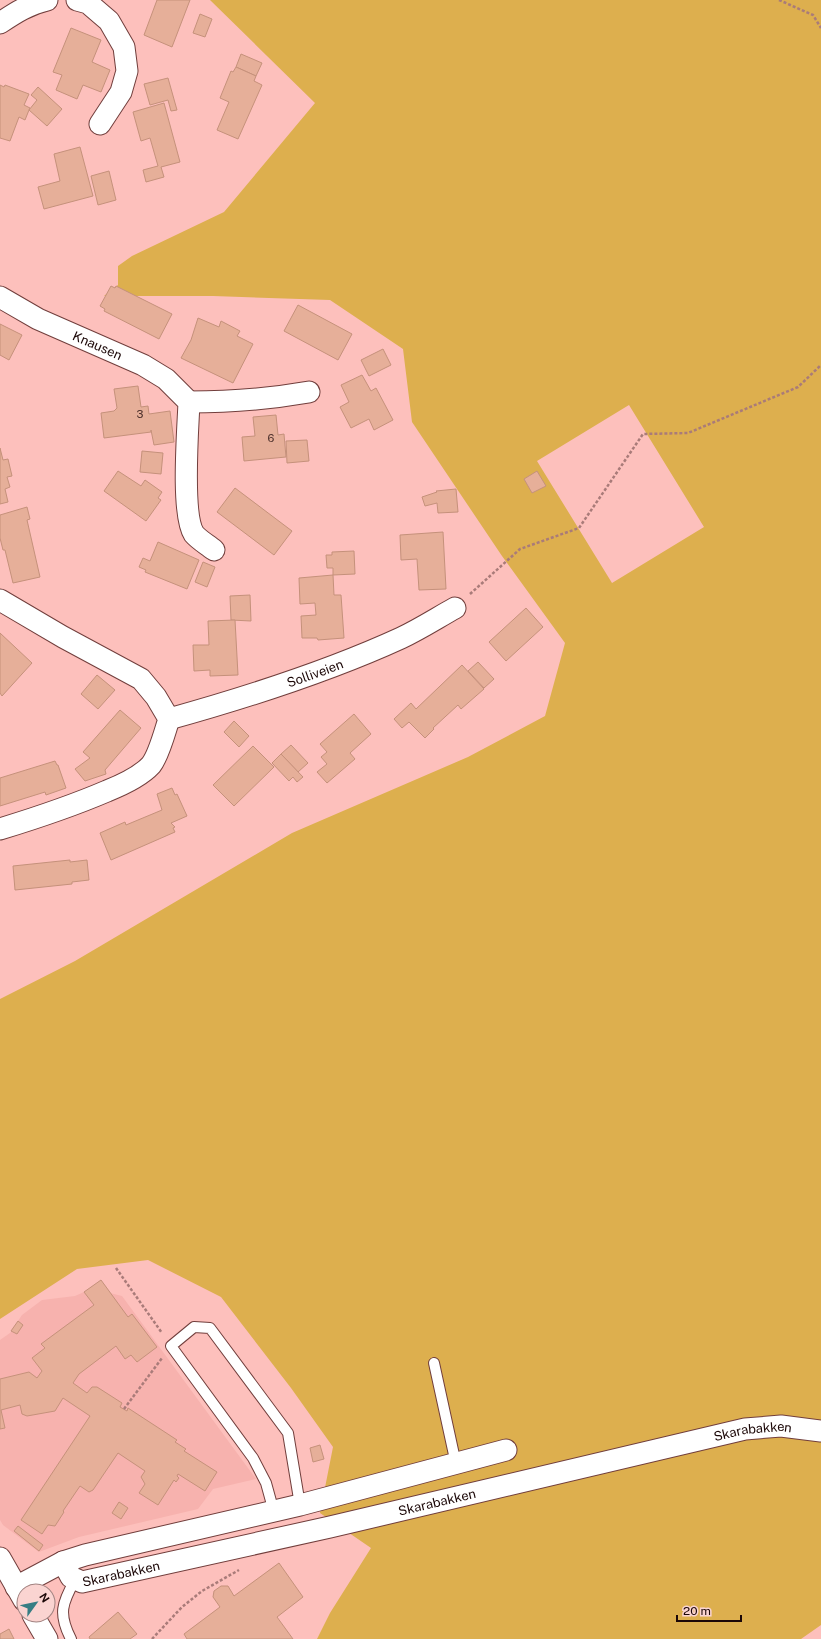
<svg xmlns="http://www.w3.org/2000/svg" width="821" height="1639" font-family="'Public Sans',sans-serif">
<rect width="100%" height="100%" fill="#fdc0bc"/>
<!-- built -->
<path fill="#f7b2ae" d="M101,1280L110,1293L122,1296L256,1479L213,1489L198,1509L79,1537L39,1552L3,1525L0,1520V1340L10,1333L22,1315L42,1300L75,1296L84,1292Z"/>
<!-- green -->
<path fill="#ddaf4e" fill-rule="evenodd" d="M210,0H821V1625L801,1639H317L330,1613L371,1548L320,1513L333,1447L291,1388L221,1297L148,1260L77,1269L0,1319V999L75,961L292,833L468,757L545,716L565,643L502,556L412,422L403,349L330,300L213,296H104L118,285V266L132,256L224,212L315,103ZM629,405L704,527L612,583L537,461Z"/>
<!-- building -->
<g fill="#e6af99" stroke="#c5917b">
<path d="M157,0H190L172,47L144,35Z"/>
<path d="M200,14L212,19L205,37L193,33Z"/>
<path d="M71,28L101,40L92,62L110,70L101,92L83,85L77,99L56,90L62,75L53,72Z"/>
<path d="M241,54L262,63L256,76L236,67Z"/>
<path d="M236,67L256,76L254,81L262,85L238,139L217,130L229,102L220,98L231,71L233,72Z"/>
<path d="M168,78L177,110L171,111L168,100L150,105L144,84Z"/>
<path d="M0,85L4,87L5,85L29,94L24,105L30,108L29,110L25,120L19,117L10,141L0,138Z"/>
<path d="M38,87L62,109L47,126L29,110L37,100L31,95Z"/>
<path d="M164,103L180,162L161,167L164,177L146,182L143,170L158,166L150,138L141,141L133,112Z"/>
<path d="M80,147L93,196L44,209L38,187L60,181L54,154Z"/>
<path d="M109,171L116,200L98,205L91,176Z"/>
<path d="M111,286L115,288L116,286L172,314L159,339L104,311L105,309L100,306Z"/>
<path d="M298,305L352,334L338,360L284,331Z"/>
<path d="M198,318L219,327L221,321L240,331L237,336L253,344L233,383L181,358L191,340Z"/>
<path d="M0,324L22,335L9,360L0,355Z"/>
<path d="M383,349L391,365L369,376L361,360Z"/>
<path d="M362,375L371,391L376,388L393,420L374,430L369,419L351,428L340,407L349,402L341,385Z"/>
<path d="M138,386L141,407L148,406L149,414L170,411L174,442L154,445L151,430V432L104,438L101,413L114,411L117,408L114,389Z"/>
<path d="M276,415L278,435L284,434L286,457L244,461L242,437L255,436L253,417Z"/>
<path d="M307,440L309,461L287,463L286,441Z"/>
<path d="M0,448L3,460L8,459L12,476L7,477L10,487L5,489L8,502L0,504Z"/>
<path d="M142,451L163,453L161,474L140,472Z"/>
<path d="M118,471L141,486L145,480L162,492L158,498L161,500L146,521L104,491Z"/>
<path d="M537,471L546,486L532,493L524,479Z"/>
<path d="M235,488L292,531L274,555L217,512Z"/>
<path d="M456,489L458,512L438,513L437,503L425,506L422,497L437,492L436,491Z"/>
<path d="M27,507L30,519L27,520L40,577L13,583L5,550H3L0,538V515Z"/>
<path d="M443,532L446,589L419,590L417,559L401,560L400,535Z"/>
<path d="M158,542L199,560L187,589L145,572L146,570L139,567L143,558L150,561Z"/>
<path d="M354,551L355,574L333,575V568H327L326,555H332V552Z"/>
<path d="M203,562L215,567L207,587L195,582Z"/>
<path d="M333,575L334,595H341L344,638L318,640L317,638H302L301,616L316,615L315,603L300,604L299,578Z"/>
<path d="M250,595L251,621L231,620L230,596Z"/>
<path d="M526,608L543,627L506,661L489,642Z"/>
<path d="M235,620L238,675L210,676V670L194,671L193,645H209L208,621Z"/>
<path d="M0,633L32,663L2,696L0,693Z"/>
<path d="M478,662L494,679L484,688L468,671Z"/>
<path d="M462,665L484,689L461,709L458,705L433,728L434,729L425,738L409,722L402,728L394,719L411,703L416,709Z"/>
<path d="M97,675L115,690L98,709L81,694Z"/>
<path d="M120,710L141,728L105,770L106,774L85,781L75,769L90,758L83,752Z"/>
<path d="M354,714L371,734L350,753L355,759L327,783L317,772L327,764L321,757L327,752L320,744Z"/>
<path d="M234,721L249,736L239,747L224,732Z"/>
<path d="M291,745L308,763L298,772L281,754Z"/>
<path d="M253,746L274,767L234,806L213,785Z"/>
<path d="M281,754L303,777L297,782L293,777L289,781L272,763Z"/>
<path d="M55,761L57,765H58L66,788L46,795L45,792L0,806V778Z"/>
<path d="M172,788L175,795L177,794L187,816L171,823L175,827L173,828L175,832L111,860L100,833L125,822L126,825L162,810L157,794Z"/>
<path d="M70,860V862L87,860L89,880L72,882V884L15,890L13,866Z"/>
<path d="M101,1280L128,1317L132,1314L157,1347L137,1362L131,1355L125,1359L116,1346L79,1374L73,1383L87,1393L92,1387H97L122,1403L120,1407L127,1411L128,1408L177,1440L175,1442L186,1449L184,1451L217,1472L205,1491L178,1474L177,1476L179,1478L176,1482L174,1480L158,1505L139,1493L145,1484L141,1477L145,1471L118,1453L93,1490L89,1492L80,1486L63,1511L64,1512L55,1526L48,1525L42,1534L21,1520L90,1416L63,1398L55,1411L27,1416L22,1414L20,1405L1,1410L5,1428L0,1429V1379L29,1372L37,1378L42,1371L32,1358L45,1348L41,1344L94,1305L84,1292Z"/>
<path d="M18,1321L23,1325L17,1334L11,1331Z"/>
<path d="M320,1445L324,1459L313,1462L310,1448Z"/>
<path d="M119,1502L128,1508L121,1519L112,1513Z"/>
<path d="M18,1526L43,1545L39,1551L14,1531Z"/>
<path d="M279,1563L303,1597L277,1617L293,1639H187L184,1634L220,1607L213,1597L214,1591L221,1586H228L234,1596Z"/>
<path d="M118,1612L137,1634L130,1639H90L89,1637Z"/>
<path d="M9,1629L14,1639H0V1634Z"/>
</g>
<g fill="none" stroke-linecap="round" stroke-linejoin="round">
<!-- lane casing -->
<g stroke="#713e3c" stroke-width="12">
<g id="lane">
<path d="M434,1363L456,1464"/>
<path d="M274,1512L266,1483L253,1458L171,1346L194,1327L210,1328L288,1433L300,1505"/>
<path d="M71,1639C58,1614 62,1603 75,1580"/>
</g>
</g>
<!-- street casing -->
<g stroke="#713e3c" stroke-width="23">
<g id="street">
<path d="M77,0L88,3L109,21L124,47L127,71L121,92L100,124"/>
<path d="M0,23C15,13 29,4 47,0"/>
<path id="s1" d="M0,297L38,319L143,365L166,379L189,402C188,429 181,514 194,534C199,540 208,545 214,550"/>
<path d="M189,402C229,402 269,399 309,392"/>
<path d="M0,600L63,637L141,679L156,697L169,719C165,731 159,755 151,765C140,777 122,785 107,791C72,806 36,818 0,829"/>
<path id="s2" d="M169,719C248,697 327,672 401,638C420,629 437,618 455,608"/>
<path d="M0,1558L24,1600"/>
<path id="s3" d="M63,1562L71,1577L82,1582L330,1527L745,1429L781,1426L821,1431"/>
<path d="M16,1587L63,1562L85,1555L300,1505L506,1450"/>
<path d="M33,1615L47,1639"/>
</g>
</g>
<!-- path -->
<g stroke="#a97b79" stroke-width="2.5" stroke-dasharray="3 2" stroke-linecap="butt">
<path d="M779,0L813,15L821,28"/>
<path d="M470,594L520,549L579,528L643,434L688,433L798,387L821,365"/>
<path d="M116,1268L162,1333"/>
<path d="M124,1409L162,1358"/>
<path d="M152,1639L182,1607L202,1591L239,1570"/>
</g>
<!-- lane -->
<use href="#lane" stroke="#fff" stroke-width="10"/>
<!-- street -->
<use href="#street" stroke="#fff" stroke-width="21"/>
</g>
<g text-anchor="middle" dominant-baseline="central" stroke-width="4" stroke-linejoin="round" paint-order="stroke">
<!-- number labels -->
<g font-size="11" fill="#4e312c">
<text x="140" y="414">3</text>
<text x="271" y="438">6</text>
</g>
<!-- street labels -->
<g font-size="13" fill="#1b0707" stroke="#fad4d1">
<text stroke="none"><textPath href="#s1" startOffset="109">Knausen</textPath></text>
<text stroke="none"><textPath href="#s2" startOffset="153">Solliveien</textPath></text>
<text stroke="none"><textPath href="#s3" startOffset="717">Skarabakken</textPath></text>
<text stroke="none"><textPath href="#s3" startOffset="393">Skarabakken</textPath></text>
<text stroke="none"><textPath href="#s3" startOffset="69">Skarabakken</textPath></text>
</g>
</g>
<!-- north arrow -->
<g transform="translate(36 1603) rotate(57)"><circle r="19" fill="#fad4d1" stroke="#a18280"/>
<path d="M0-3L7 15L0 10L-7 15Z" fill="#367e84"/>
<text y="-6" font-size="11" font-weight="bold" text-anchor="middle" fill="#1b0707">N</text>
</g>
<!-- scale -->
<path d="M677 1615v6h64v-6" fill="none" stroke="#1b0707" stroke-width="2"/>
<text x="683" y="1615" font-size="12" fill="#1b0707" stroke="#fad4d1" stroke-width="3" paint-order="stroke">20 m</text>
</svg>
